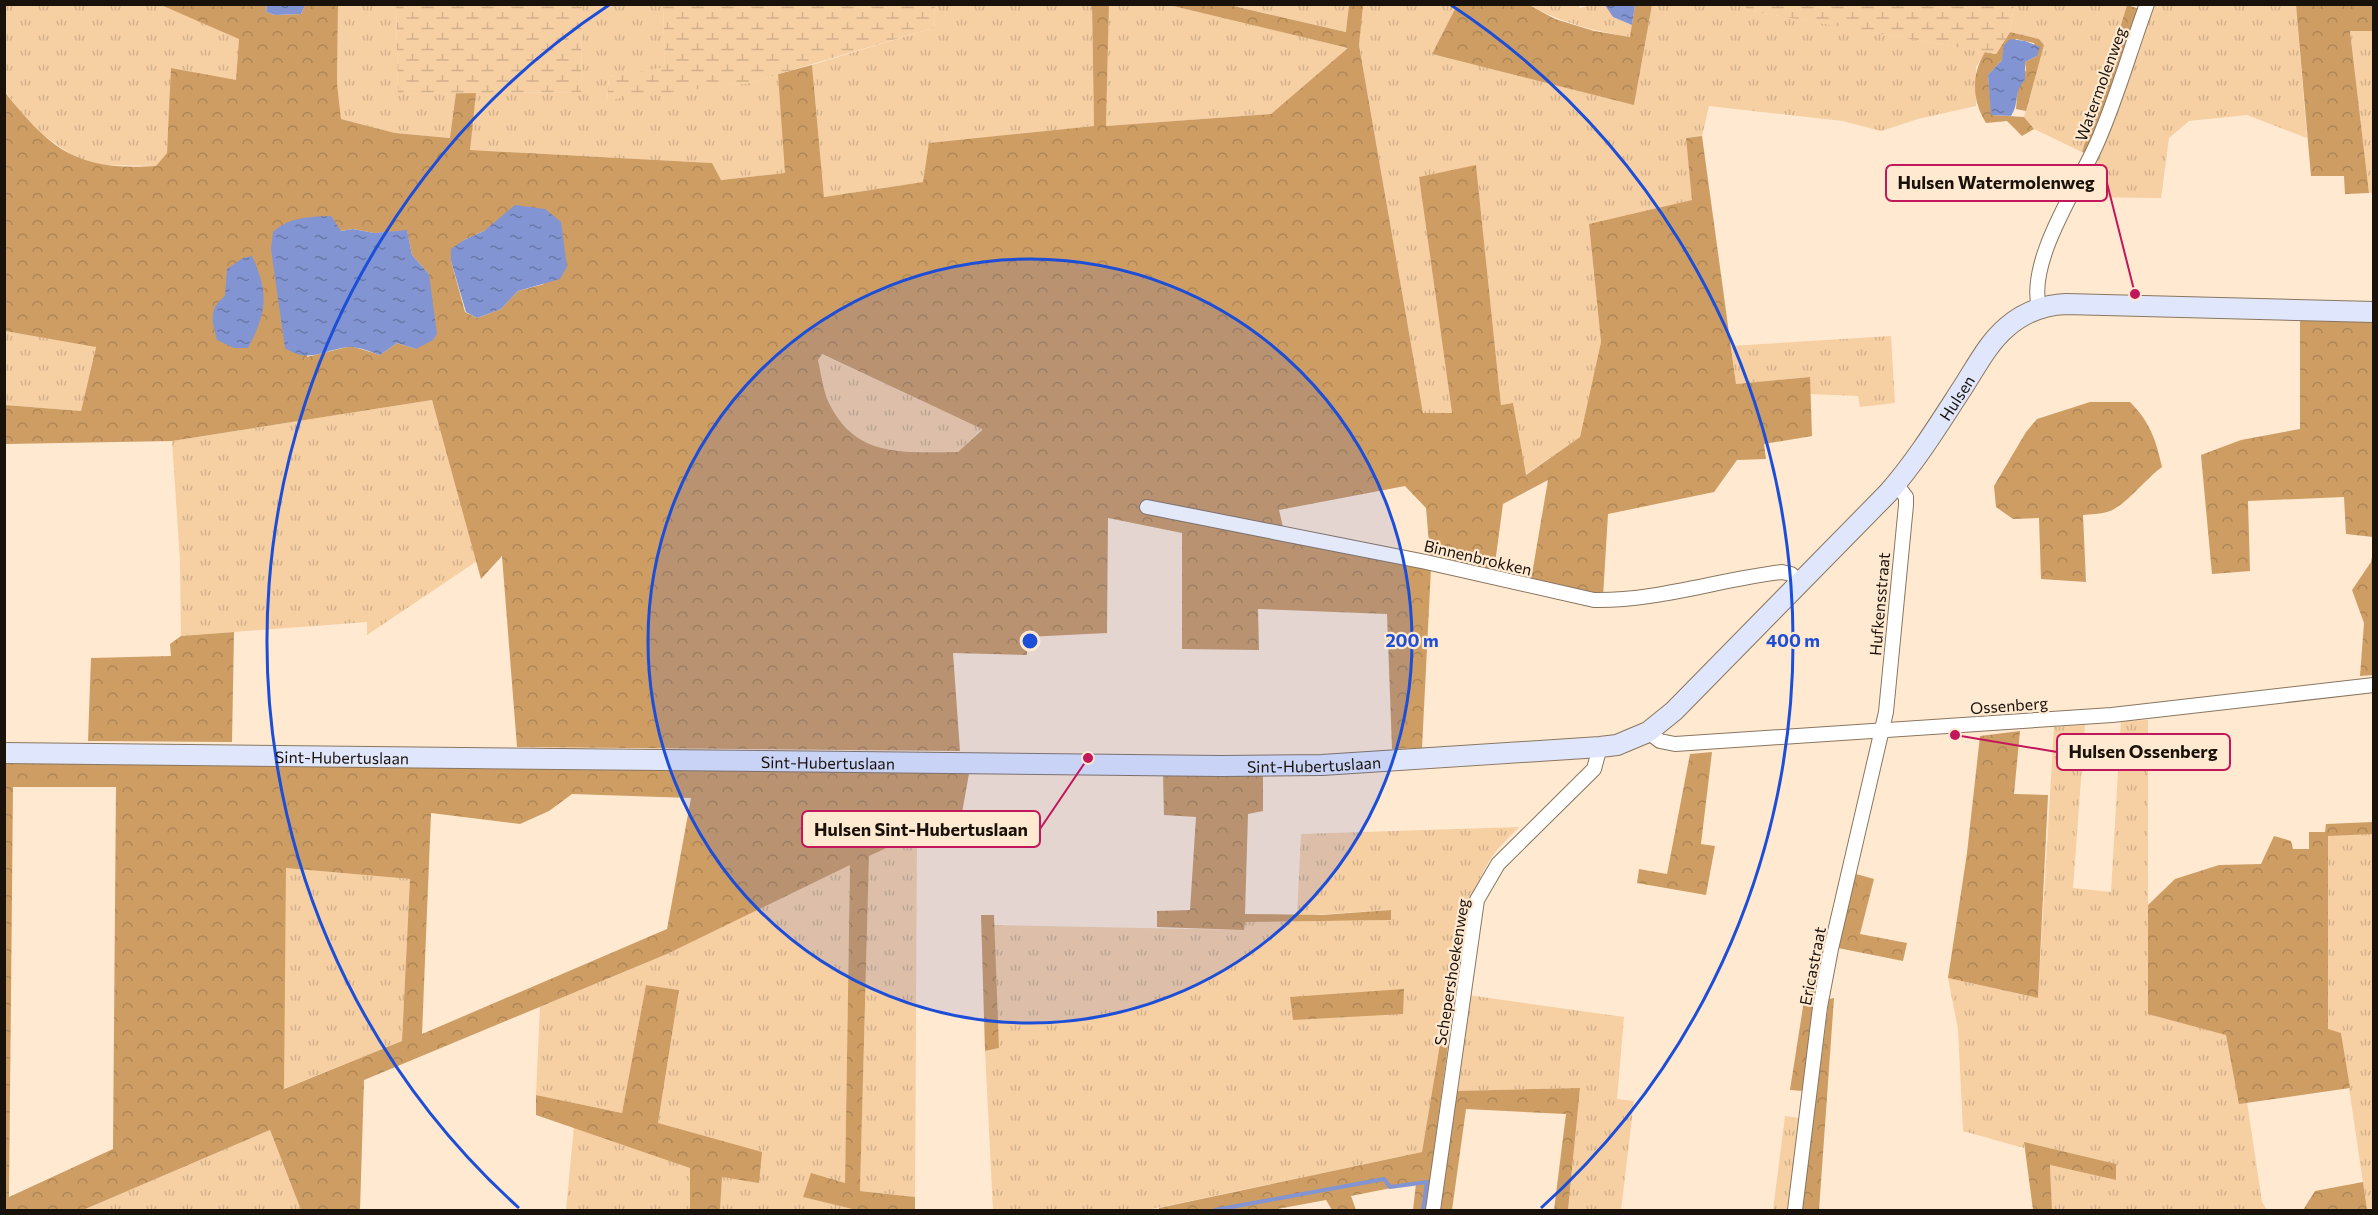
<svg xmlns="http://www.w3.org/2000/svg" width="2378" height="1215" font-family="Commissioner,sans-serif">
<defs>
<pattern id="grass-tufts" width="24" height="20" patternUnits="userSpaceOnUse" patternTransform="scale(1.5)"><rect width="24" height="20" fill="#f6cfa3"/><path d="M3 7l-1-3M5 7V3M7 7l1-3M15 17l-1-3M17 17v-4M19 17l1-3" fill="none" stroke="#d2b18b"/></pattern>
<pattern id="forest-crowns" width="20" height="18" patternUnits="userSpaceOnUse" patternTransform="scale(1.5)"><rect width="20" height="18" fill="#cd9d64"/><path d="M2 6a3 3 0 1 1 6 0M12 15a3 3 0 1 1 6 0" fill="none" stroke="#af8655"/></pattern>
<pattern id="wetland-marsh" width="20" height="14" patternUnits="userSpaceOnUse" patternTransform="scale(1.5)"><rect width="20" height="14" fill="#f6cfa3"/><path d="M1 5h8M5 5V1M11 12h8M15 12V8" fill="none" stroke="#d2b18b"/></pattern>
<pattern id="water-ripples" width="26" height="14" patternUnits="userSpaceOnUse" patternTransform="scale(1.5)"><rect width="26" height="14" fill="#8294d2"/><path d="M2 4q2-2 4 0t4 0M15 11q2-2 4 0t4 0" fill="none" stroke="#6a77a9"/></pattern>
</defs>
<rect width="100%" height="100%" fill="#ffe9d1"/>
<!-- grass -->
<g fill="url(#grass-tufts)">
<path d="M4,5H161L239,38L236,81L172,68L167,153L156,166L104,165L79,160L33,128L5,91Z"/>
<path d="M338,5H396L398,94L456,93L451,138L395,133L341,119L337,83Z"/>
<path d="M582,5H663L665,68L609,77L607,99L749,83L778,74L786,173L720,180L711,163L469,150L476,93L581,92Z"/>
<path d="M935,5H1092L1094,126L930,143L923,182L824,197L812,65L933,28Z"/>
<path d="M1109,5H1169L1349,48L1271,114L1106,126Z"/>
<path d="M1229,5H1349L1347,32Z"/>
<path d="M1361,5H1457L1432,54L1634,104L1652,5H1746V10L1985,52L1976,67V106L1918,119L1881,131L1843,121L1709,106L1702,136L1686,138L1693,200L1589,225L1601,342L1580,437L1525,475L1513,403L1501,405L1476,166L1419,177L1452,413H1423L1359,45Z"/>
<path d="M1529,5H1578L1580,8L1591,5H1608L1613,17L1632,25L1631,37C1594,31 1562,23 1529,5Z"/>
<path d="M2014,5H2127L2082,152L2034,129L2024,117L2044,45L2039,39L2010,32Z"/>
<path d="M2154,5H2296L2307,138L2247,115L2189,121L2169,138L2161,198L2087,197L2078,194L2134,62Z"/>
<path d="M2350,30L2373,31V193H2369Z"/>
<path d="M4,331L96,346L81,411L5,405Z"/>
<path d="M1891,336L1895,403L1860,407L1858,396L1810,394L1809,377L1736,384L1731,346Z"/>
<path d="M821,354L982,429L958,452C903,452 855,459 828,401C823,389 821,373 818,360Z"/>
<path d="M432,400L477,561L367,635V622L181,636L180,560L172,441Z"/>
<path d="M2148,720V952L2227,1035L2239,1103L2247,1102L2262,1202L2267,1210H2052L2050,1165L2116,1180L2024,1143V1148L1963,1131L1958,1029L1948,978L2038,998L2054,727L2085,725L2073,888L2111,892L2121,721Z"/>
<path d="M1519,827C1510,837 1498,847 1491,858C1457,912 1455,983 1448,1045L1440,1044L1422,1152L1147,1210H993L985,1051L999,1048L993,925L1244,930V922L1391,920L1390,910L1297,916L1301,834Z"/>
<path d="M917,832L915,1197L860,1191L869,855Z"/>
<path d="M2373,834V1210H2367L2341,1033L2328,1030V835Z"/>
<path d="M850,864L845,1183L804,1197L856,1210H720L722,1176L658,1123L679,990L646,985L622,1113L536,1095L540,1007L667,954Z"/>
<path d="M286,868L410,879L402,1041L283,1089Z"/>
<path d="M1468,995L1624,1017L1617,1099L1634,1101L1621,1210H1568L1580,1088L1454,1091Z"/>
<path d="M1785,1116L1799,1118L1787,1210H1773Z"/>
<path d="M574,1126L691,1168L690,1210H566Z"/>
<path d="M270,1130L301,1210H83Z"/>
</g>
<!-- forest -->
<g fill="url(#forest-crowns)" fill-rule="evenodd">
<path d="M161,5H267L266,12L275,15L301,14L305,5H338L337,83L341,119L395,133L450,138L456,93H476L470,150L712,163L721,180L785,173L778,74L812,65L824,197L923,182L929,143L1094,126L1092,5H1109L1106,126L1271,114L1348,48L1169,5H1229L1346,32L1349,5H1363L1359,45L1423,413H1452L1419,177L1476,165L1501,405L1513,403L1526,475L1580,437L1601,342L1589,224L1692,200L1686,138L1702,136L1736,384L1810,377L1812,436L1764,444L1766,459L1737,460L1714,492L1608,514L1603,597L1531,580L1548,480L1503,504L1494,571L1430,555L1426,508L1405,486L1279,510L1283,527L1431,568L1422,748L1392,749L1387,614L1258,609L1259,650L1182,649V533L1108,518L1107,633L1027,637V655L953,653L960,751L517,747L502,556L481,579L432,400L172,441L5,444V405L81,411L96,347L5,331L4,91C51,151 78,171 156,166L167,153L171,68L236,80L239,39ZM330,216L340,231L353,229L374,233L407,231L412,255L429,274L416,349L397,343L380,355L351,346L307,357ZM501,219L544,284L518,291L501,309L477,318L465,312L451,261L464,240L484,231ZM822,354L982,429V430L958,452C903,452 855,459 828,401C823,389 821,373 818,360Z"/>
<path d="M1457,5H1529L1555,19L1594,31L1630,37L1635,5H1652L1634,105L1432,54Z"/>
<path d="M2127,5L2140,9L2087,154L2082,152Z"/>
<path d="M2296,5H2373V31H2350L2369,193L2345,194L2344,176H2311Z"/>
<path d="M2010,32L2039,39L2044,45L2026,111L2016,109L2018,86L2026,70L2025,62L2037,56L2034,43L2016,39L2002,60L1988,75L1992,115L2024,117L2034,129L2022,136L2007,121L1986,123C1972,100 1971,75 1985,52L1996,54Z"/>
<path d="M2300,318L2373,321V537L2346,534L2344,497L2248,501L2250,571L2212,574L2201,455L2241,440L2300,429Z"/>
<path d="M2090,402H2130C2150,422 2156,440 2162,467C2145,479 2124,508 2107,512C2100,514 2091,514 2083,515L2086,582L2041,579L2039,518L2013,519L1996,507L1994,486L2026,432L2037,419Z"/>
<path d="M2373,552V675L2360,676L2364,623L2352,590L2371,562Z"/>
<path d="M234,632L232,742L88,741L91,658L171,656L170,644L181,636Z"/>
<path d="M2020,731L2014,794L2048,795L2038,998L1948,978L1967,853L1980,736Z"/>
<path d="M1712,752L1701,844L1715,846L1706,895L1637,883L1639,869L1667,874L1690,754Z"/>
<path d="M5,762L970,768L962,813L869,856L860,1191L915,1197V1210H856L803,1197L811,1173L845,1183L850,865L667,954L364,1080L360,1210H301L270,1130L83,1210H5ZM13,787H116L113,1149L9,1197ZM572,794L691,798L667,929L422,1034L431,813L520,824L549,811ZM286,868L410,879L402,1041L284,1089Z"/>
<path d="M1163,774H1263V811L1248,814L1245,914L1322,915L1391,910V920L1245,922L1244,930L1157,927V911L1190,910L1196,817L1164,815Z"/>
<path d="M2373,822V834L2328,836V1029L2341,1033L2350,1088L2239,1104L2226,1035L2148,1014V905L2175,879L2219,865L2261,864L2274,836L2291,841L2293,849H2309V832H2325L2326,824Z"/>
<path d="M1856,874L1874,879L1860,934L1907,943L1903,961L1838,948Z"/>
<path d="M981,915H994L999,1048L985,1051Z"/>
<path d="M1808,975H1817L1803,1091L1790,1090Z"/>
<path d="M646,985L679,990L658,1123L762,1152L759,1183L722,1177L720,1210H690V1168L536,1115V1095L622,1113Z"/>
<path d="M1404,989L1403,1014L1293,1020L1290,997Z"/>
<path d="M1834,998L1819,1210H1802L1829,999Z"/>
<path d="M1440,1044L1448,1045L1426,1210H1413L1416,1183L1351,1196L1356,1210H1332L1326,1200L1272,1210H1159V1208L1422,1152Z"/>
<path d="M1580,1088L1568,1210H1554L1566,1114L1466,1109L1452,1210H1439L1454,1091Z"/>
<path d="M2024,1142L2116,1164V1180L2050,1165L2052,1210H2033Z"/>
<path d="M2363,1182L2367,1210H2303L2315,1191Z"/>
</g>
<!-- wetland -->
<g fill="url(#wetland-marsh)">
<path d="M396,5H582L581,92L398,94Z"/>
<path d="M663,5V4L935,5L933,28L749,83L607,100L609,77L665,67Z"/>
<path d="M1746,5L2014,4V5L2010,32L1996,54L1746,10Z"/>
</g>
<!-- water -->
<g fill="url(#water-ripples)">
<path d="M267,5H305L301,14L275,15L266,12Z"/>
<path d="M1605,5H1635L1632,25L1613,17Z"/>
<path d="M2010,39L2025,41L2040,47L2037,56L2025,62V80C2013,92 2020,103 2011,116L1991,115L1988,75L2002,60L2004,45Z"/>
<path d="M515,205L545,209L561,222L567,267L560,279L518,291L501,309L477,318L466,312L451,261V249L464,240L484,231Z"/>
<path d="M331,216L341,231L353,229L374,233L407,230L412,255L429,274L437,334L433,340L416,349L397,343L380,355C371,352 358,346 348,347C323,350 309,364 285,348L271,249L273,232C290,217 308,217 331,216Z"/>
<path d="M252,256C269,293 267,312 248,348H234L217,340C212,321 208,309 225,296L227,269L243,258Z"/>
</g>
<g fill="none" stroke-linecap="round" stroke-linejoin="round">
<!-- stream -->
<path stroke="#8294d2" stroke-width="4" d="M1215,1210L1384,1179L1390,1187L1427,1182L1423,1210"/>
<!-- street casing -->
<g stroke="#897660" stroke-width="16">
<g id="street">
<path d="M2039,308C2027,260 2078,187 2097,143C2117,98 2130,50 2147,4"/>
<path d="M1147,507L1426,562L1594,600C1658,601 1720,579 1782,572L1791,574L1800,583"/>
<path d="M1648,732L1660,741L1675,744L2112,715L2374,685"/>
<path d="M1433,1210L1477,900L1498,864L1594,769L1600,747"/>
<path d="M1795,1210L1820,1007L1831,949L1886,712L1906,505V497L1896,484"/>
</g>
</g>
<!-- secondary casing -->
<g stroke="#897660" stroke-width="22">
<g id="secondary">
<path id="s1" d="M4,753L1221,766L1322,765L1600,747L1617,745L1648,732L1674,711L1888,493C1917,460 1939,424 1963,387C1976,367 1988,343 2007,327C2023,313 2044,305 2066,304L2374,312"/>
</g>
</g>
<!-- street -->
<use href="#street" stroke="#fff" stroke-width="14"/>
<!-- secondary -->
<use href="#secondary" stroke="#e0e6fb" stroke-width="20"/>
</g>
<!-- distance rings -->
<circle cx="1030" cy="641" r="382" fill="#1d4ed8" fill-opacity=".12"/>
<g fill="none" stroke="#1d4ed8" stroke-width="3">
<circle cx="1030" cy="641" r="382"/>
<path d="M519 1208A763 763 0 0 1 609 5M1451 5A763 763 0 0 1 1541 1208"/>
</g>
<g text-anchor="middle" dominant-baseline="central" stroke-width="4.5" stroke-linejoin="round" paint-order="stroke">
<!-- street labels -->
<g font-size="16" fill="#19120a" stroke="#ffe9d1">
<text transform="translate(2100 84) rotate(-70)">Watermolenweg</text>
<text stroke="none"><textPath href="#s1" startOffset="2104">Hulsen</textPath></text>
<text transform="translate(1478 557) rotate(13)">Binnenbrokken</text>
<text transform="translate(1879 604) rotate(-85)">Hufkensstraat</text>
<text transform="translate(2009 705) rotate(-4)">Ossenberg</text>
<text stroke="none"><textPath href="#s1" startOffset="338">Sint-Hubertuslaan</textPath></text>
<text stroke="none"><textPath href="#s1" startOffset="824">Sint-Hubertuslaan</textPath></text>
<text stroke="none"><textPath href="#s1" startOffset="1310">Sint-Hubertuslaan</textPath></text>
<text transform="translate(1812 966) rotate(-79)">Ericastraat</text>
<text transform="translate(1451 972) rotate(-81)">Schepershoekenweg</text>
</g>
</g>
<circle cx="1030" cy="641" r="9" fill="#1d4ed8" stroke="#ffe9d1" stroke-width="3"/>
<g font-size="18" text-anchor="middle" font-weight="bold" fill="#1d4ed8" stroke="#ffe9d1" stroke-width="4.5" stroke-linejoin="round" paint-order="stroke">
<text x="1412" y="647">200 m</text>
<text x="1793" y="647">400 m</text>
</g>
<!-- callouts -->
<path fill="none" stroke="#c2185b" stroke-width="2" d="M2135 294L2107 183M1955 735L2057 752M1088 758L1040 829"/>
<g fill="#c2185b" stroke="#ffe9d1" stroke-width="2">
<circle cx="2135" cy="294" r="6"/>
<circle cx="1955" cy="735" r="6"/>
<circle cx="1088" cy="758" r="6"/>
</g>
<g fill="#ffe9d1" stroke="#c2185b" stroke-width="2">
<rect x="1886" y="165" width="221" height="36" rx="6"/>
<rect x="2057" y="734" width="173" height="36" rx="6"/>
<rect x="802" y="811" width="238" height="36" rx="6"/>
</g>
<g font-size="18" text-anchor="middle" font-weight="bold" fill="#19120a">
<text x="1996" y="189">Hulsen Watermolenweg</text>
<text x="2143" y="758">Hulsen Ossenberg</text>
<text x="921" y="836">Hulsen Sint-Hubertuslaan</text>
</g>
<!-- border -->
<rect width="2378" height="1215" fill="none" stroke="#19120a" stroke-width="12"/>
</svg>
